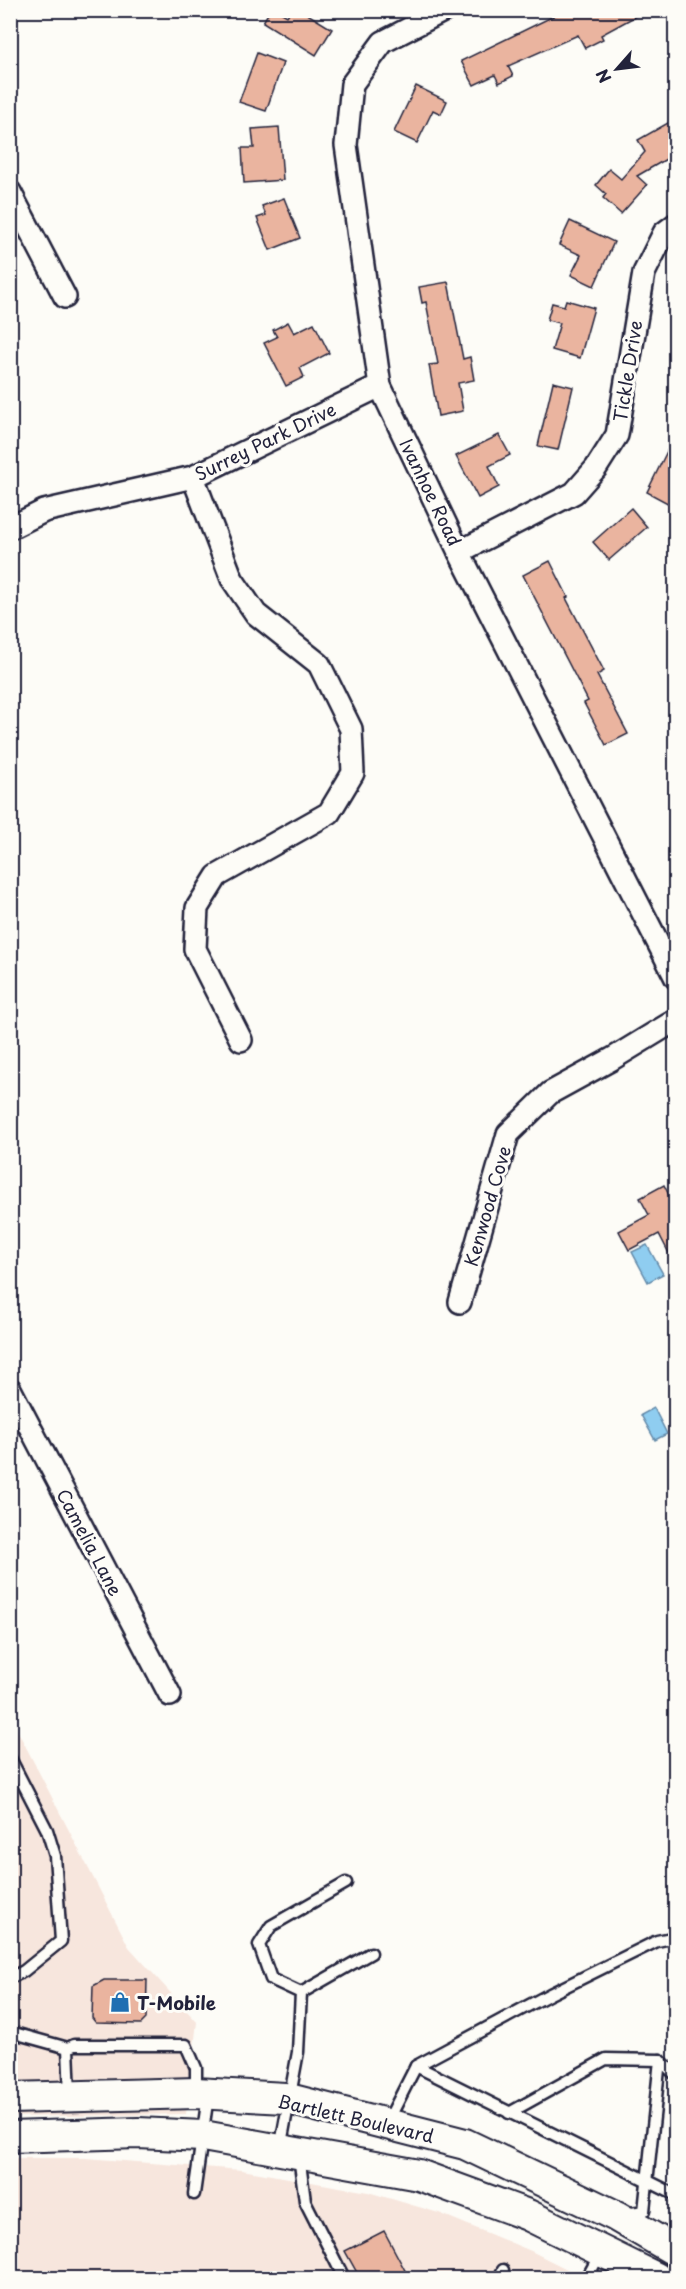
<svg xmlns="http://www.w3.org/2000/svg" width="686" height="2289" font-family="'Playpen Sans',sans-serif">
<rect width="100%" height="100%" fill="#fdfcf7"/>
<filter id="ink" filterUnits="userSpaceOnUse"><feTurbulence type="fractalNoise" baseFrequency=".0167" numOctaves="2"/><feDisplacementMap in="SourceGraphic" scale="12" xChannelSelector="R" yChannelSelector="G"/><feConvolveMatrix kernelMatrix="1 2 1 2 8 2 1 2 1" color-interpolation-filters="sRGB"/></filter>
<g filter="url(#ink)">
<!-- built -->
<g fill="#f7e6dd">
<path d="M10,1716L129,1947L197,2022L186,2114L11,2117Z"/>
<path d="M11,2158H85L242,2170L368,2192L439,2213L531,2251L585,2278H11Z"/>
</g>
<!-- water -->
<g fill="#8fcdf0" stroke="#6389a8" stroke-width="1.5">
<path d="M647,1245L663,1274L648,1282L632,1252Z"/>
<path d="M654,1408L667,1434L655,1440L641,1415Z"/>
</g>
<!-- building -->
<g fill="#eab49f" stroke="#22223b" stroke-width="1.5">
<path d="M270,10H277L287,16L291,10H301L332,29L316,55L263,22Z"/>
<path d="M566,10H647L601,35L603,39L585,48L578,35L508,66L513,76L499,83L495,75L474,85L461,61Z"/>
<path d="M257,53L283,63L266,111L239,102Z"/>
<path d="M416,86L447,101L441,114L433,110L417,143L394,132Z"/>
<path d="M675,119V154L637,176L647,185L621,214L603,198L606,194L596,185L609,169L621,179L645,152L638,140Z"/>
<path d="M279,127L283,180L244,183L242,148H254L252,129Z"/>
<path d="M284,198L300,238L270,250L257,218L266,215L262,206Z"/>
<path d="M570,221L614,242L594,286L571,275L581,255L559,245Z"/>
<path d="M448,282L463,359L470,357L474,380L458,383L463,411L438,416L429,365L438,364L426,302L422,303L419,287Z"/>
<path d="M566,300L594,308L580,358L552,350L560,323L547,320L552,303L564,306Z"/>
<path d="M288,322L294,333L314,323L329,353L300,368L304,377L286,386L264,343L277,337L273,330Z"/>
<path d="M553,382L573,387L558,450L538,446Z"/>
<path d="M499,435L510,455L489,466L499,487L478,498L456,456Z"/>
<path d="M675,435V507L647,492Z"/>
<path d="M631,508L647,527L609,560L593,542Z"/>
<path d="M550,561L568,597L566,598L604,671L597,675L628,734L606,745L584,703L588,701L523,575Z"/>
<path d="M664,1185L675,1207V1265L659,1234L629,1250L619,1231L649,1215L640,1198Z"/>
<path d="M104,1980H147L146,2019L141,2024L96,2023L92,2018L93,1986Z"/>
<path d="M384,2231L409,2278H360L345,2251Z"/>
</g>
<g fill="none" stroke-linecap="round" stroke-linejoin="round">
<!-- lane casing -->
<g stroke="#22223b" stroke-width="15">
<g id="lane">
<path d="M10,1758L47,1830L55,1856L61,1941L24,1971L10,1978"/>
<path d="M301,1993L371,1953"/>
<path d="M10,2030L14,2033L68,2048"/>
<path d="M416,2066L550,1994L657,1941L676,1937"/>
<path d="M70,2095L68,2048L74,2045H186L196,2068V2090"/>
<path d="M509,2113L606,2059L660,2060L676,2075"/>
<path d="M388,2121L416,2066L676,2195"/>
<path d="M280,2149L298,2052L301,1993L271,1979L259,1945L271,1926L346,1883"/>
<path d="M299,2156L305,2201L344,2278"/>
<path d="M194,2194L208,2096"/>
<path d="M625,2214L644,2211L660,2060"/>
<path d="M499,2278L503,2270"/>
<path d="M587,2278L601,2252"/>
</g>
</g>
<!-- street casing -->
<g stroke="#22223b" stroke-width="26">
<g id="street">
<path d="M445,10L383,42L352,84L346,145L380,386L459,552L676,978"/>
<path d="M10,192L65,297"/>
<path d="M193,477L232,579L256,614L319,664L351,729L353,773L329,813L217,876L197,908L195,949L241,1040"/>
<path d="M10,528L44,511L193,477L380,386"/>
<path d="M459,552L574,493L596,468L617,435L644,273L664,233L676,224"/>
<path d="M460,1302L508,1134L550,1093L612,1059L676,1020"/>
<path d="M10,1389L170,1695"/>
</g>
</g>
<!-- secondary casing -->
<g stroke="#22223b" stroke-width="34">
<g id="secondary">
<path d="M10,2098L196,2093L285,2098L465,2144L616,2216L676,2251"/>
<path d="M10,2137L138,2133L203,2136L419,2175L528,2215L656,2278"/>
</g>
</g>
<!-- lane -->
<use href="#lane" stroke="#fdfcf7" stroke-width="10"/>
<!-- street -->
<use href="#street" stroke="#fdfcf7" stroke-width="21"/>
<!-- secondary -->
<use href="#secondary" stroke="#fdfcf7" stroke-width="30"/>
</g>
</g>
<!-- icons -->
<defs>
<g id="shop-bare" transform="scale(1.62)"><path d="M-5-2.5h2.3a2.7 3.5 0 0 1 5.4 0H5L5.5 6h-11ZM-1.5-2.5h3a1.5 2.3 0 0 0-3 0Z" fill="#1f6fb2" stroke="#fdfcf7" stroke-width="2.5" paint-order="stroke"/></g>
</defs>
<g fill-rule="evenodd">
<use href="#shop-bare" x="120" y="2002"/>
</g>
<g text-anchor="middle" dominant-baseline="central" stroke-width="6" stroke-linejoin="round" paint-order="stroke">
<!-- street labels -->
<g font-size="18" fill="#22223b" stroke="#fdfcf7">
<text transform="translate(627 371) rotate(-81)">Tickle Drive</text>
<text transform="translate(265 441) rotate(-26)">Surrey Park Drive</text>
<text transform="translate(431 492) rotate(64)">Ivanhoe Road</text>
<text transform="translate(487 1206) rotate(-74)">Kenwood Cove</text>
<text transform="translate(90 1542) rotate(62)">Camelia Lane</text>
<text transform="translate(356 2118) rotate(13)">Bartlett Boulevard</text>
</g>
<!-- poi labels -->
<g font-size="18" font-weight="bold" fill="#22223b" stroke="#fdfcf7" text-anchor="start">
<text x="137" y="2002">T-Mobile</text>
</g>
</g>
<!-- margin -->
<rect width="686" height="2289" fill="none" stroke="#fdfcf7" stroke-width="36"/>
<rect x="18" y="18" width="650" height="2253" fill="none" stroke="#22223b" stroke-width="2" filter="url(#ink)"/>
<!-- north arrow -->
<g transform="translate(617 69) rotate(242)" stroke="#fdfcf7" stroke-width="4.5" paint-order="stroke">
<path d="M0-4.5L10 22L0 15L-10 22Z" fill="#22223b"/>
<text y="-9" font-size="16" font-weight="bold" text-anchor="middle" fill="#22223b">N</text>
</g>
</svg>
